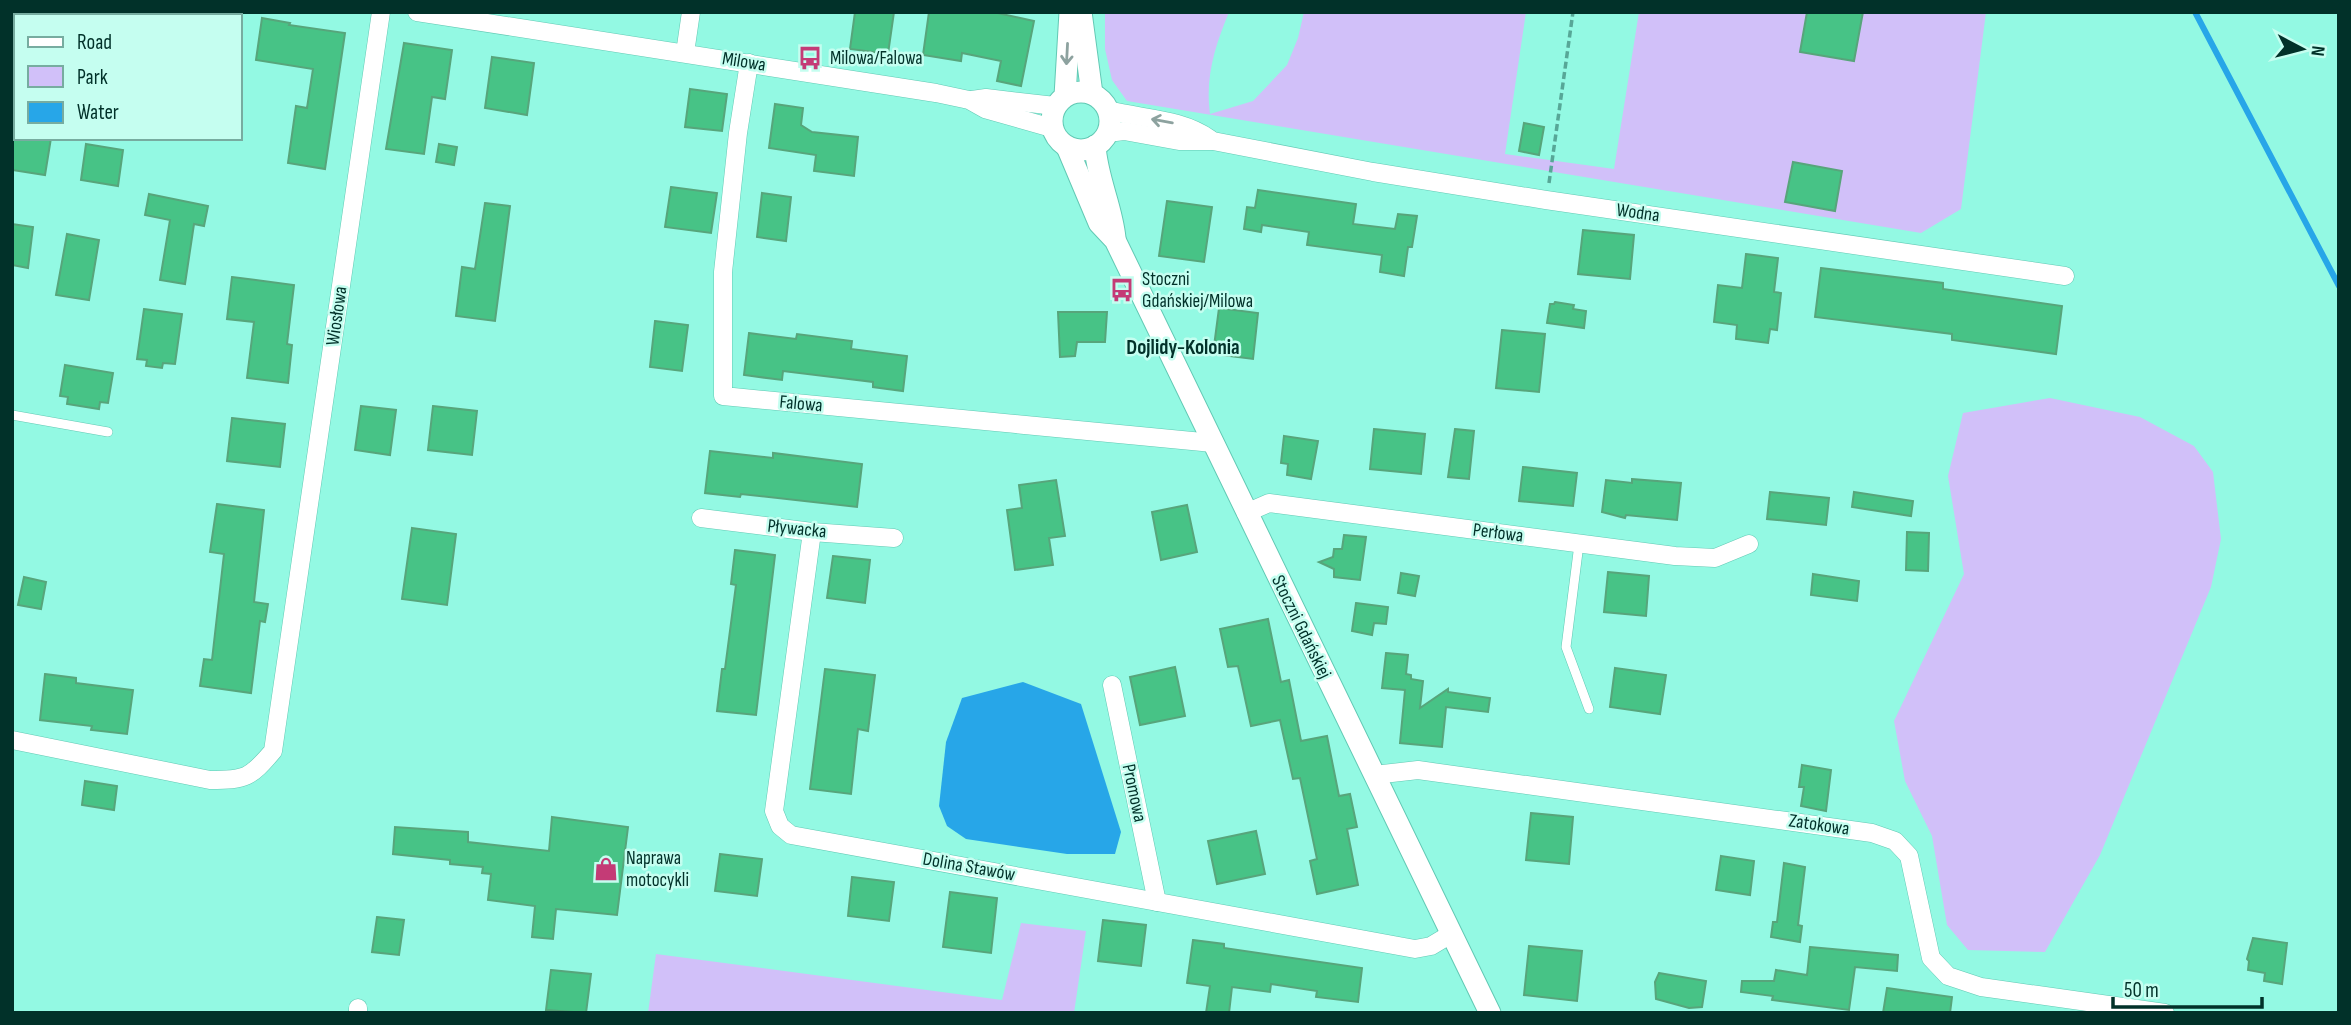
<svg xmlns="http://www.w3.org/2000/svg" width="2351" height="1025" font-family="'Sofia Sans Condensed',sans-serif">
<rect width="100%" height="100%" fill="#93f9e3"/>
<!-- green -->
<g fill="#d1c0f9">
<path d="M1105,12H1229C1215,46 1205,77 1210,114L1253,101L1287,65L1298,38L1304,12H1526L1505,154L1614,169L1639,12H1986L1961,209L1921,233L1127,101L1112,80L1105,49Z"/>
<path d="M2050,398L2140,417L2194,446L2213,472L2221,539L2211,587L2100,855L2045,952L1968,950L1947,925L1932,836L1905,781L1894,721L1964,574L1948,476L1963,413Z"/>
<path d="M1021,923L1086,931L1074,1013H648L656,954L1002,1000Z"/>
</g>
<!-- water -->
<path fill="#27a6e8" d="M1023,682L1081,704L1121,832L1115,854H1067L966,839L947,826L939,806L946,742L962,698Z"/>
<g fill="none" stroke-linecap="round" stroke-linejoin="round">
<!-- stream -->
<path stroke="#27a6e8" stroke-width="6" d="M2195,12L2339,286"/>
</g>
<!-- building -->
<g fill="#47c386" stroke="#57a57b" stroke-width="2">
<path d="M855,12H894L888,54L850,49Z"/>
<path d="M929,12H993L1034,21L1021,86L997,81L1001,61L962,53L961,61L923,55Z"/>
<path d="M1807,12H1863L1854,61L1800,52Z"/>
<path d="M262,18L290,23L289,25L345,33L325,169L288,163L296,106L307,108L313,69L256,60Z"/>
<path d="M404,43L452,50L445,99L432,97L424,154L386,149Z"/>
<path d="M492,57L534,63L527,115L485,108Z"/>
<path d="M690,89L727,94L722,131L685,127Z"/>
<path d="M775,104L803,108L801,125L812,132L858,137L854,176L814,171L816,155L769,148Z"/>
<path d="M1524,123L1544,127L1539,155L1519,151Z"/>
<path d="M12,138H51L45,175L12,170Z"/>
<path d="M86,144L123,150L118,186L81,180Z"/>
<path d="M439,144L457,147L454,165L436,162Z"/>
<path d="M1793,162L1842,171L1835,211L1785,202Z"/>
<path d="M671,187L717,193L711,233L665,227Z"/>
<path d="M1258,190L1356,204L1353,224L1395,229L1398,214L1417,216L1412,247H1408L1404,276L1380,272L1382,255L1307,245L1309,232L1262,225L1261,232L1244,229L1247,207L1255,208Z"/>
<path d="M762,193L791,197L786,241L757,237Z"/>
<path d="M149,194L208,206L204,226L194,224L185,284L160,280L170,220L145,215Z"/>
<path d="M1167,201L1212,207L1204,262L1159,256Z"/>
<path d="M485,203L510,206L495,321L456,316L462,267L475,269Z"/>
<path d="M12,224L33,227L28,268L12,265Z"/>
<path d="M1583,230L1634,235L1630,279L1578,274Z"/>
<path d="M67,234L99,240L89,300L56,295Z"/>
<path d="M1746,254L1778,258L1774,292L1781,293L1777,330L1770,329L1768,343L1736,339L1737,325L1714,322L1718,285L1742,288Z"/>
<path d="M1821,268L1943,283V289L2062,306L2056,354L1952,340V334L1815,317Z"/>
<path d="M232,277L294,285L287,344L292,345L288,383L247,378L254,322L227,319Z"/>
<path d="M1555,302L1574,305L1573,309L1586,311L1584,328L1547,323L1550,304H1554Z"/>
<path d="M1219,308L1258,313L1253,359L1213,354Z"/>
<path d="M144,309L182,314L175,364L163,363L162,368L146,366L147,360L137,359Z"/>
<path d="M1058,312H1107L1105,342H1077L1075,356L1060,357Z"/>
<path d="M655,321L688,325L682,371L650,367Z"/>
<path d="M1502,330L1545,334L1539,392L1496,388Z"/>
<path d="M749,333L796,339L797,334L852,341L851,349L907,356L903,391L873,387V382L783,371L782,380L744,375Z"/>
<path d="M65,365L113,373L108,403L100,402L99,409L67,404L68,397L60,396Z"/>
<path d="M361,406L396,410L390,455L355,450Z"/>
<path d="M433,406L477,411L472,455L428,450Z"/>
<path d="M232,418L285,424L280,467L227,461Z"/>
<path d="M1374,429L1425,434L1421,474L1370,469Z"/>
<path d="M1455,429L1474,431L1469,479L1448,477Z"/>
<path d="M1284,436L1318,441L1311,479L1287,475L1288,464L1281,463Z"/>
<path d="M710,451L773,458V453L862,464L857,507L741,494L740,497L705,493Z"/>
<path d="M1523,467L1577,473L1573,506L1519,501Z"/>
<path d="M1632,479L1681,483L1677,520L1626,515L1625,518L1602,512L1606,480L1632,483Z"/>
<path d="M1056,480L1065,536L1049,538L1053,565L1015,570L1007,510L1022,508L1019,485Z"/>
<path d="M1770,492L1829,498L1826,525L1767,519Z"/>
<path d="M1854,492L1913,501L1911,516L1852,507Z"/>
<path d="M217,504L264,510L254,602L268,604L265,622L260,621L251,693L200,686L204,659L212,660L224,554L210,552Z"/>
<path d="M1187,505L1197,552L1161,560L1152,512Z"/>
<path d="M412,528L456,534L447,605L402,599Z"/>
<path d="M1907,532L1929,533L1928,571L1906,570Z"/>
<path d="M1344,535L1366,537L1360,580L1334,577V569L1319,562L1333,557L1334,549H1342Z"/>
<path d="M735,550L775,555L756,715L717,711L722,669H725L736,585L731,584Z"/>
<path d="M833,556L870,560L865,603L827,598Z"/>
<path d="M1608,572L1649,576L1646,616L1604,612Z"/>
<path d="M1401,573L1419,576L1415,596L1398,593Z"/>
<path d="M1813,574L1859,581L1857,601L1811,595Z"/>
<path d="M24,577L46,582L41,609L18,605Z"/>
<path d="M1356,603L1388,607L1386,624L1374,623L1372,635L1352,631Z"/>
<path d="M1268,619L1281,682L1289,680L1301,741L1327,736L1339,796L1350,794L1357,827L1347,829L1358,885L1317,894L1310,861L1317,859L1300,778L1293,779L1280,720L1251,726L1238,666L1228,667L1220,629Z"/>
<path d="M1386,653L1408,655L1406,674L1411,675V679L1423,681L1420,708L1448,689V692L1490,698L1488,712L1446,707L1442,747L1400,743L1405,690L1382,688Z"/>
<path d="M1175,667L1185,716L1140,725L1130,677Z"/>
<path d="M1615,668L1666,675L1660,714L1610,707Z"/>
<path d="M825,669L875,675L868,731L858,729L851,794L810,789Z"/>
<path d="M45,674L76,678V683L133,690L127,734L91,730L92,726L40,720Z"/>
<path d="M1802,765L1831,770L1826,811L1801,806L1804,787H1799Z"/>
<path d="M85,781L117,786L114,810L82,805Z"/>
<path d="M1531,813L1573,817L1569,864L1526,860Z"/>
<path d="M552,817L628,827L617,915L556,909L553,939L532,937L535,906L488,900L491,874L482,873L483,867L450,864V860L393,854L395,827L468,832V842L549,851Z"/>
<path d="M1256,831L1265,874L1217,884L1208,841Z"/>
<path d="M720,854L762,859L757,896L715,891Z"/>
<path d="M1721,856L1754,861L1750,895L1716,890Z"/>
<path d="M1784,863L1805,867L1798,925L1802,926L1800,942L1771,937L1773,922H1777Z"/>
<path d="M852,877L894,882L889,921L848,916Z"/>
<path d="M950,892L997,898L991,953L943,947Z"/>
<path d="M377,917L404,920L399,955L372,952Z"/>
<path d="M1103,920L1146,925L1141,966L1098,961Z"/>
<path d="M2253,938L2287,943L2282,984L2264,981L2265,973L2248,970L2249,961L2247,959Z"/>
<path d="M1193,940L1224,944V948L1362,968L1358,1002L1316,997L1317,991L1271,984L1270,992L1232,987L1229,1013H1206L1210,986L1187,983Z"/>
<path d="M1529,946L1582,951L1577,1001L1524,995Z"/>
<path d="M1810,947L1898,955L1897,971L1855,967L1849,1010L1772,1000L1773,996L1741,992L1742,981H1774L1776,970L1807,975Z"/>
<path d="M551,970L591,974L586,1013L546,1010Z"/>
<path d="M1659,973L1706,981L1702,1007L1689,1008L1656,999L1655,982Z"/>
<path d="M1887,988L1952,997L1950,1013H1883Z"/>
</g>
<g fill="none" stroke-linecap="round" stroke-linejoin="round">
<!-- service casing -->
<g stroke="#62c9b4" stroke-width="10">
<g id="service">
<path d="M12,415L108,432"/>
<path d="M1579,544L1566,647L1589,709"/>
</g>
</g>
<!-- minor casing -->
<g stroke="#62c9b4" stroke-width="19">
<g id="minor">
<path d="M417,12L936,93L969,100L985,109L1052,128"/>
<path d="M685,53L691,12"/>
<path d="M749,63L738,133L723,272V396L1213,443"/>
<path d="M972,100L986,98L1055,106"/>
<path d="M1108,110C1142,119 1181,118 1210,139"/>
<path d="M1107,133L1124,131L1179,141H1213L1373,172L1546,200L2065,276"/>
<path d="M1246,513L1269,503L1675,556L1715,558L1749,544"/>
<path d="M701,518L812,532L894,538"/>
<path d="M812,532L774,811L780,826L791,835L1415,949L1431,946L1451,934"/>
<path d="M1112,685L1157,902"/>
<path d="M12,740L210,780C246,780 250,778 273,751L381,12"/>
<path d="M1374,775L1418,770L1872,833L1895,841L1909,856L1931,958L1948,976L1981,987L2165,1013"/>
<path d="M358,1013V1008"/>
</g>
</g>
<!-- tertiary casing -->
<g stroke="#62c9b4" stroke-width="23">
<g id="tertiary">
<path d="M1081,12L1092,94"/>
<circle cx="1081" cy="121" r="29"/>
<path d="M1065,96L1070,12"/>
<path d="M1095,146C1097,178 1112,207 1115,238"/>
<path d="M1067,147L1099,223L1115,240L1490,1013"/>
</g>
</g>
<!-- path -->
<path stroke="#57a797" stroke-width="3.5" stroke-dasharray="7 3.5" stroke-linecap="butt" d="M1549,183L1573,12"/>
<!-- service -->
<use href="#service" stroke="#fff" stroke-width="9"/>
<!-- minor -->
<use href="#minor" stroke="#fff" stroke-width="18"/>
<!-- tertiary -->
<use href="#tertiary" stroke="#fff" stroke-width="21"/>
</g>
<!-- one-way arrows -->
<defs><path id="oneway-shaft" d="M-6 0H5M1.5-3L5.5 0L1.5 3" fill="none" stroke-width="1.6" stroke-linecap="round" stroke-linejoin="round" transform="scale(1.75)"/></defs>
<g stroke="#8da29f">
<use href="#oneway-shaft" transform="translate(1067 54) rotate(93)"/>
<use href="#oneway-shaft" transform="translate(1162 121) rotate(-170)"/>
</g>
<!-- icons -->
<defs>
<g id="bus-bare" transform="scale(1.89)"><path d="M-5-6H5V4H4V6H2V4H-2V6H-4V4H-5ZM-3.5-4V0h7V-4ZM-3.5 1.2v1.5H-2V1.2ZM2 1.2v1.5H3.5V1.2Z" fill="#c43b76" stroke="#c5fef0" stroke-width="2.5" paint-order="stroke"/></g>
<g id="shop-bare" transform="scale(1.89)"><path d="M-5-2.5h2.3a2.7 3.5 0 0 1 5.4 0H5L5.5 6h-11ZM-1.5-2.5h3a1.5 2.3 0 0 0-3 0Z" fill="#c43b76" stroke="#c5fef0" stroke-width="2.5" paint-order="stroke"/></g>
</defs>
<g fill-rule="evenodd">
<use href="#bus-bare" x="810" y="58"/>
<use href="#bus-bare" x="1122" y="290"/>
<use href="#shop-bare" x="606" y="869"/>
</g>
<g text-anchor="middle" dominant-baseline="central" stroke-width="5" stroke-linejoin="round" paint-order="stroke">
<!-- poi labels -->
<g font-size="19" fill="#013129" stroke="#c5fef0" text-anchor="start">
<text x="830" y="58">Milowa/Falowa</text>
<text x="1142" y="279">Stoczni<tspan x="1142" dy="22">Gdańskiej/Milowa</tspan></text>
<text x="626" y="858">Naprawa<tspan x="626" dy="22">motocykli</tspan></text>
</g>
<!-- street labels -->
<g font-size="19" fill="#013129" stroke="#c5fef0">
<text transform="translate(744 62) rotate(9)">Milowa</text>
<text transform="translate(1638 213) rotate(8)">Wodna</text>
<text transform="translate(337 316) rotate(-82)">Wiosłowa</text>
<text transform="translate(801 404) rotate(5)">Falowa</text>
<text transform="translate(797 529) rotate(6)">Pływacka</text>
<text transform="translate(1498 533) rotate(7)">Perłowa</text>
<text transform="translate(1301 627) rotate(64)">Stoczni Gdańskiej</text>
<text transform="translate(1134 793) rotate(78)">Promowa</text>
<text transform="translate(1819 825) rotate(8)">Zatokowa</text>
<text transform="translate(969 867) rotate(10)">Dolina Stawów</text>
</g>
<!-- neighbourhood labels -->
<g font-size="21" font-weight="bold" fill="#013129" stroke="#c5fef0">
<text x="1183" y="347">Dojlidy-Kolonia</text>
</g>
</g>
<!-- border -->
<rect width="2351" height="1025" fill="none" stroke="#013129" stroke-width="28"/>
<!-- legend -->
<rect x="14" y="14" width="228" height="126" fill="#c5fef0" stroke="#77aca0" stroke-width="2"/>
<rect x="28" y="37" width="35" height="10" fill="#ffffff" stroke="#77aca0" stroke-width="2"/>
<text x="77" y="49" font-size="21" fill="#013129">Road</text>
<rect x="28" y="66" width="35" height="21" fill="#d1c0f9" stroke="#77aca0" stroke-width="2"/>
<text x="77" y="84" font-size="21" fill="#013129">Park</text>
<rect x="28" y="102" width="35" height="21" fill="#27a6e8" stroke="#77aca0" stroke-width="2"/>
<text x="77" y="119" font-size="21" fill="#013129">Water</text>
<!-- north arrow -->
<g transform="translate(2302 49) rotate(97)" stroke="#c5fef0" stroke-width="5" paint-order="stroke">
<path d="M0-5L12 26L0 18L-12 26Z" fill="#013129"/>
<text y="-10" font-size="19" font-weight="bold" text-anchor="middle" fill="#013129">N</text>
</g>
<!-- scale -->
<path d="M2113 997v10h149v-10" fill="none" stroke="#013129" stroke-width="3.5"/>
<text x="2124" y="997" font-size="21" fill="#013129" stroke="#c5fef0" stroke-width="5" paint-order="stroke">50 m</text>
</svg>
